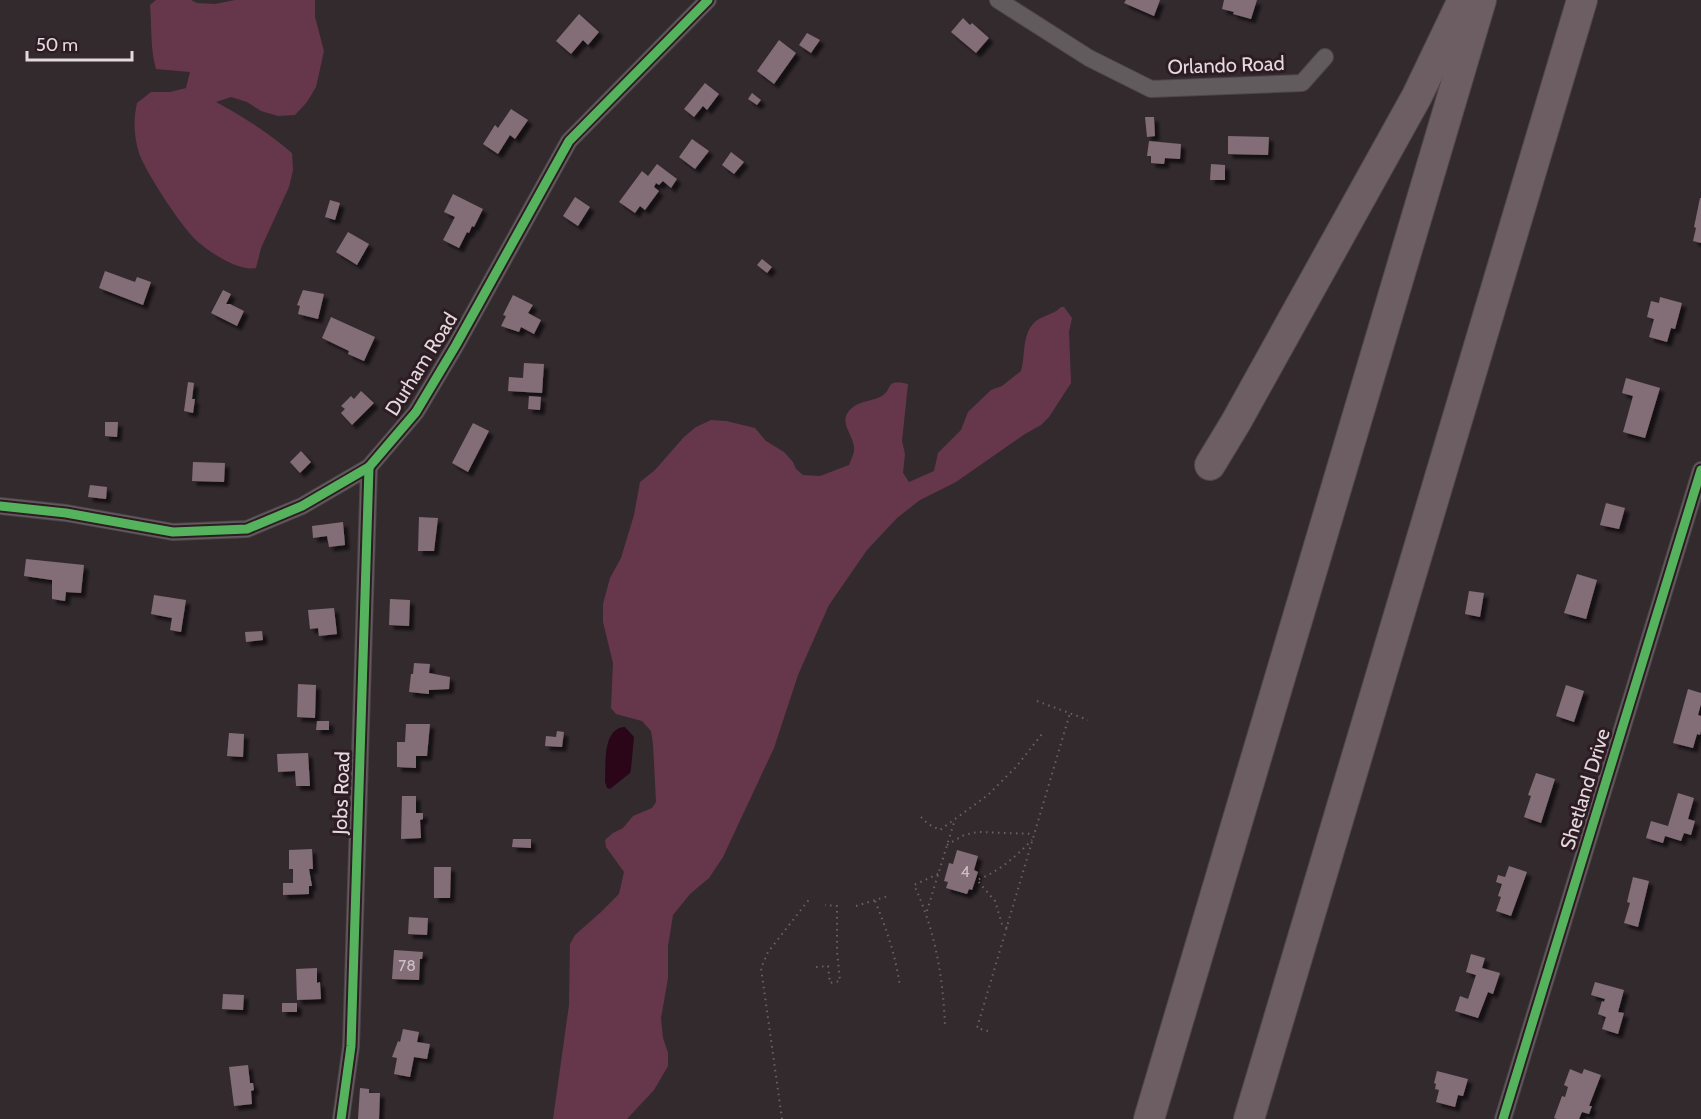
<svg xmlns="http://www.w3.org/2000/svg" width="1701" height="1119" font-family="Cabin,sans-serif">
<defs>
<filter id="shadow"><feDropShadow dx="4.5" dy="4.5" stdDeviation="1.5" flood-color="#0009"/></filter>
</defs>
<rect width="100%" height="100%" fill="#332a2e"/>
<!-- green -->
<g fill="#66374b">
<path d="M156,0H191L197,3L215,4L235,0H315V17L324,51L316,87L307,102L295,115L278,116L261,111L247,102L231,97L216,102C242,116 269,133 292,153L293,170L289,187L261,248L256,268C239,272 207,251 195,239C181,226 145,171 139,153C134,136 133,121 137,103L151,92H170L186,88L190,72L156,69C150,48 152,27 150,5Z"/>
<path d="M1061,307H1064L1072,318L1069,332L1071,383L1049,417L1041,425L1025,434L956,482L920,500L897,518L867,550L829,605L798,675L774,748L723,857L709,878L690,894L673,915L668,946V978L661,1018L663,1038L668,1053V1066L654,1090L627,1119H553L569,1005L570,944L575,935L601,912L619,894L624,872L606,847L605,840L613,833L623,828L633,816L652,808L656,802L653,744L651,731L642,721L616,714L611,708L613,663L603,622V604L610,578L621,558L634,515L640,482L655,470L684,437L696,427L711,420L726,421L755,428L766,441L784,452L793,462L796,469L803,475L820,476L849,465C851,460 855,452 854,447C853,433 834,419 856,405C863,401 876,400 882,396C894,388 884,379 908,384L902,441L905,454L903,473L909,482L934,471L938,453L961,430L968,412L991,390L1002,386L1021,371C1026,355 1021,334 1036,321C1044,315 1053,315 1061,307Z"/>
</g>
<!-- water -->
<path fill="#2a0618" d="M625,727L634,737L631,769L630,773L610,789L607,788L605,782C606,765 602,728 625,727Z"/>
<!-- building -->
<g fill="#836d76" filter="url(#shadow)">
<path d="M1126,0H1160L1154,16L1124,3Z"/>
<path d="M1224,0H1257L1251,19L1233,14L1234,12L1222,9Z"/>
<path d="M579,14L599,32L588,45L583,40L571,54L556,41Z"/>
<path d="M963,18L970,25L972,23L989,38L976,53L951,32Z"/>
<path d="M807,33L820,40L811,53L799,45Z"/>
<path d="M779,40L796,53L774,84L757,71Z"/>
<path d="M705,83L719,94L707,110L703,106L694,117L684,109Z"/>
<path d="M752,93L761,100L757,105L748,99Z"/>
<path d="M511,109L528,120L515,139L510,135L498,154L483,144L495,125L498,128Z"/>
<path d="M1145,117H1154L1155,136L1147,137Z"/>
<path d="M1228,136L1269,137L1268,155L1228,154Z"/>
<path d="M692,139L709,151L695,169L679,157Z"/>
<path d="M1149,141L1181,144L1180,159L1165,158L1164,164L1151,163V156H1147Z"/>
<path d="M731,152L744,162L734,174L722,165Z"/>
<path d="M657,164L677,179L671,188L663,181L659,185L656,183L654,187L659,191L645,210L640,206L635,213L619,202L642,171L648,176Z"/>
<path d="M1211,164L1225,165V180H1210Z"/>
<path d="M453,194L483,209L474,227L472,226L469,233L467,232L459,248L443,240L455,217L444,212Z"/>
<path d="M575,197L590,207L578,226L563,216Z"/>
<path d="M1700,198H1701V243L1693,241L1696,228L1694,227Z"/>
<path d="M330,200L340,203L335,220L325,217Z"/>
<path d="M348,232L369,244L357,265L336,252Z"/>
<path d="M762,259L772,267L767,273L757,265Z"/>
<path d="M105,271L135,282L137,277L151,282L143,305L99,288Z"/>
<path d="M223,290L231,294L226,304H230L244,311L237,326L211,313Z"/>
<path d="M303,290L324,294L318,319L298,314L300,306L297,305Z"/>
<path d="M513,295L533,305L528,313L541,320L534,334L521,327L519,332L501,326L506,316L503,315Z"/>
<path d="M1660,297L1682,303L1675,329L1671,328L1667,342L1649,337L1654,319L1647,317L1651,301L1659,303Z"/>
<path d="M331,317L375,337L364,361L348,354L349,351L322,338Z"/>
<path d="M524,363L544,364L542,393L508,391L509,377L523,378Z"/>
<path d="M1626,378L1660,388L1645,438L1623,432L1633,396L1622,393Z"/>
<path d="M188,382L194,383L192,399H195L193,413L184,411Z"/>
<path d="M361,391L374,403L352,425L341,413L345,409L341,406L351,396L354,399Z"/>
<path d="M529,396L541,397L540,410L528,409Z"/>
<path d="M105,422H118L117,437L105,436Z"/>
<path d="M473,423L489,431L468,472L452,463Z"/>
<path d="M301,451L311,462L300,473L290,462Z"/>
<path d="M193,462L225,463L224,482L192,481Z"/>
<path d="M90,485L107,487L106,499L88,497Z"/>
<path d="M1606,503L1625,508L1619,529L1600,525Z"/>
<path d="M419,517L438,518L434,551H418Z"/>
<path d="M343,522L345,545L329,547L327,536L313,538L312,526Z"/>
<path d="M26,559L84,565L81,593L66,592L65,601L52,599V580L24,576Z"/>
<path d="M1577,574L1597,580L1586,619L1564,613Z"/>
<path d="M1469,591L1484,593L1480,617L1465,614Z"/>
<path d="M154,595L186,600L181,632L170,630L172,618L151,614Z"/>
<path d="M390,599L410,600L409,626L389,625Z"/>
<path d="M334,608L337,634L319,636L318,628L310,629L308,610Z"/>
<path d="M262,631L263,640L246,642L245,632Z"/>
<path d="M414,663L430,664L429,673L450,677L449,689L429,690V694L409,692L411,674H413Z"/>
<path d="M298,684L316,685L315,718L297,717Z"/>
<path d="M1566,685L1584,691L1574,722L1556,716Z"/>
<path d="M1688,689L1701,693V704L1698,715L1701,716V731L1700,735L1697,734L1693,748L1673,743Z"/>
<path d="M317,721H329V730H316Z"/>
<path d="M406,724H430L427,756H416V768L397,767V742H405Z"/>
<path d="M557,731L564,732L562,747L545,746L546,736L556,737Z"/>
<path d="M229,733L244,734L243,757L227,756Z"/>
<path d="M308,753L310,786H296L295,771L278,772L277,754Z"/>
<path d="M1536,773L1555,779L1541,823L1524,817L1531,796L1528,795Z"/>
<path d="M1678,793L1694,798L1688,819L1695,821L1691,835L1684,833L1681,841L1665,836L1663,843L1646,838L1651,821L1668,826Z"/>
<path d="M402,796H416V813H423V819L420,820L421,838L401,839Z"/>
<path d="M513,839H531V848L512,847Z"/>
<path d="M312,849L313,869H309L312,886H309V894L283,895V883H293V869H289V850Z"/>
<path d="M957,850L978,856L974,870L978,872L972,890L969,889L967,894L946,888L948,882L944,881L949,863L953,864Z"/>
<path d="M1509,866L1527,872L1511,916L1496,911L1501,897L1498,896L1502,884L1496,882L1498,875L1505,877Z"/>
<path d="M434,867H451L450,898H434Z"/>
<path d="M1633,877L1649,881L1638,927L1624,923L1630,903L1627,902Z"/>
<path d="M409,917L428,918L427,935L408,934Z"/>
<path d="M394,950L423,952L422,959H420L419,980L392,979Z"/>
<path d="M1471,954L1485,958L1482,968L1500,973L1493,994L1488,992L1478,1018L1455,1011L1460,996L1468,999L1476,975L1466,972Z"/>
<path d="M317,968V983L320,982L321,999L297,1000L296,969Z"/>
<path d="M1595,982L1624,990L1618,1012L1624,1013L1618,1034L1602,1029L1606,1017L1598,1014L1602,1001L1604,1002L1605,999L1591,995Z"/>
<path d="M223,994L244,995L243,1010L222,1009Z"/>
<rect x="282" y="1003" width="15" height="9"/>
<path d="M403,1029L419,1032L417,1042L430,1044L427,1059L414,1057L410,1077L394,1074L397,1058L392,1057L398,1041L400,1042Z"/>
<path d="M248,1065L250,1083H253L254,1090L251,1091L252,1104L234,1106L229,1067Z"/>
<path d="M1570,1069L1582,1074L1584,1069L1601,1075L1589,1106H1592L1589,1114L1582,1112L1579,1119H1557L1554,1118L1562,1096L1565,1097L1568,1087L1564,1085Z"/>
<path d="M1437,1071L1468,1079L1463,1096L1458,1095L1455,1107L1436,1102L1439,1090L1435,1089L1436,1084L1434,1083Z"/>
<path d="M360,1088L369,1089V1093H380L379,1119H358Z"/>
</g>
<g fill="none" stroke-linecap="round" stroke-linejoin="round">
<!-- street casing -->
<g stroke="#4f474a" stroke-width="18">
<g id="street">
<path d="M998,0L1089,58L1151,89L1302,83L1325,57"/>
<path d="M0,506L66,513L173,532L247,529L302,506L369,467L416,412L456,345L569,141L708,0"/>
<path d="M341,1119L351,1046L369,467"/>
<path d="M1503,1119L1701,470"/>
</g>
</g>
<!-- highway casing -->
<g stroke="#4f474a" stroke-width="32">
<g id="highway">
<path d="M1210,465L1236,422L1417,96L1463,0"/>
<path d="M1149,1119L1481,0"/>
<path d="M1249,1119L1582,0"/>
</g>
</g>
<!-- path -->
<g stroke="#696365" stroke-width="2" stroke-dasharray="1.5 4.5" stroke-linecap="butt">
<path d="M1037,701L1088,720"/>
<path d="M921,817L928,824L940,830L988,795L1016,767L1042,734"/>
<path d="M947,845L964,835L978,832L1034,834"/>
<path d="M938,874L914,885C935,930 943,976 945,1026"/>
<path d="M875,901C887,930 896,957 900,987"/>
<path d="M856,906L888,896"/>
<path d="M927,911L955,819"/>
<path d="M1007,928L1002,924L995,901L977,880C1000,871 1015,857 1032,840"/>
<path d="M816,967L828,966L830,983L840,981L837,951V906L825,905"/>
<path d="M988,1031L977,1028L1070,713"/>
<path d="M782,1119L761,968L768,952L811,897"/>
</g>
<!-- street -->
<use href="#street" stroke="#625b5e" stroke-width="16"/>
<!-- highway -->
<use href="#highway" stroke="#6d5e64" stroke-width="30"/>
<!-- cycleway casing -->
<g stroke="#2d1c23" stroke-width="13">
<g id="cycleway">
<path d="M0,506L66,513L173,532L247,529L302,506L369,467L416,412L456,345L569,141L708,0"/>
<path d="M341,1119L351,1046L369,467"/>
<path d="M1503,1119L1701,470"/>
</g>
</g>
<!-- cycleway -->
<use href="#cycleway" stroke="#56b35d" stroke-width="9"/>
</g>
<g text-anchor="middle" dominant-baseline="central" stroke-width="6" stroke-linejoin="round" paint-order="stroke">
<!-- number labels -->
<g font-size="16" fill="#ccbec3">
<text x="965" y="871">4</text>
<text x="407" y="965">78</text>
</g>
<!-- street labels -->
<g font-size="20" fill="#e4d9dd" stroke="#2d1c23">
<text transform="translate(1226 65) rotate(-2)">Orlando Road</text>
<text transform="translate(421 364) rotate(-58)">Durham Road</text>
<text transform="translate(1585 789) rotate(-73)">Shetland Drive</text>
<text transform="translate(341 793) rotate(-88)">Jobs Road</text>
</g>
</g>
<!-- scale -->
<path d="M27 51v9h105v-9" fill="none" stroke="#e4d9dd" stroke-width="3"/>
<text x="36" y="51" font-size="18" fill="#e4d9dd" stroke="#2d1c23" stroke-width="4.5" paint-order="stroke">50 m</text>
</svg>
